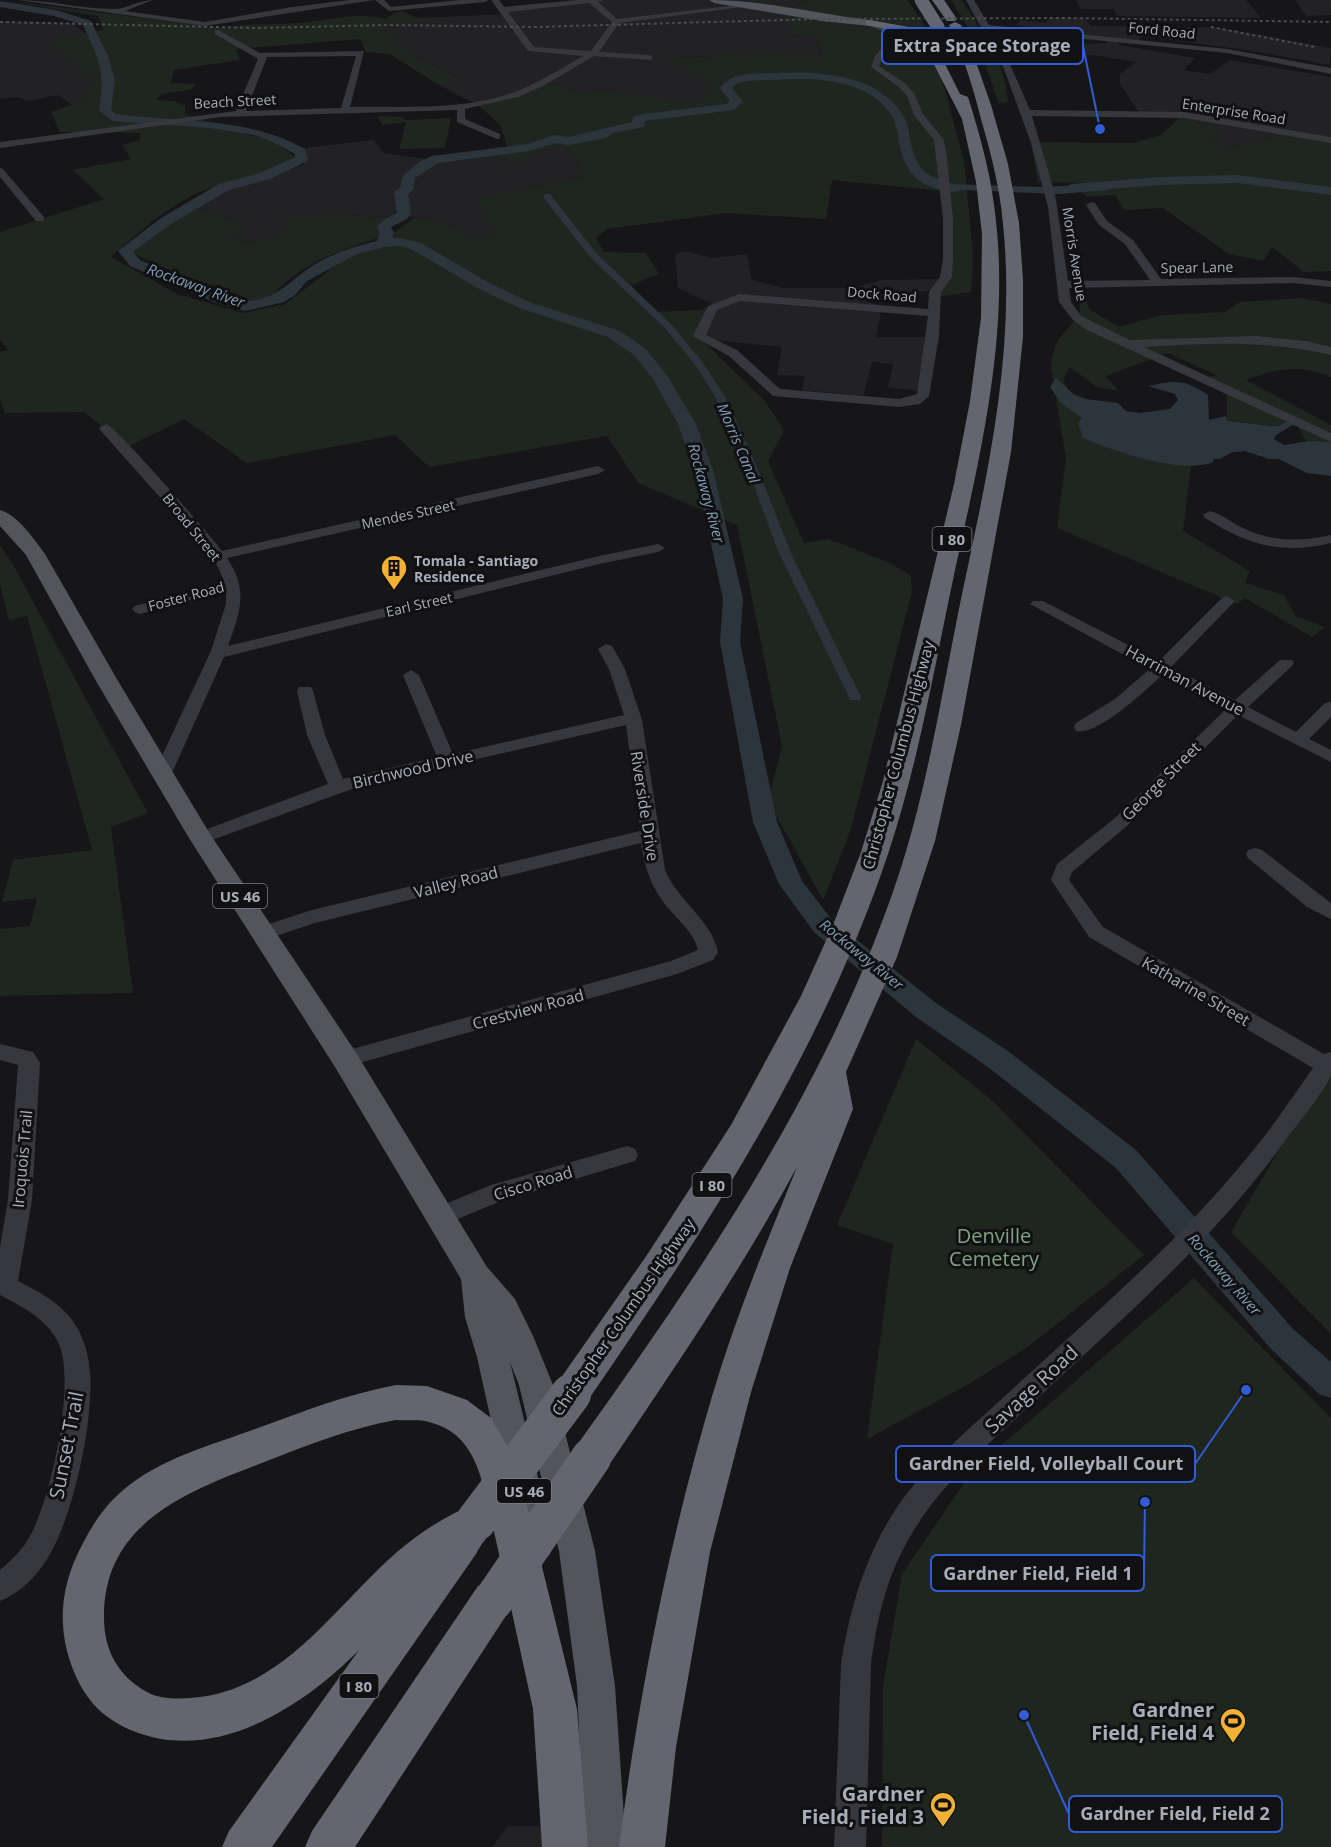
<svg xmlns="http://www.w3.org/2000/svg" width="1331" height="1847" font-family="'Open Sans',sans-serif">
<rect width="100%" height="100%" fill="#161618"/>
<!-- built -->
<g fill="#222225">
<path d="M600,0H807L784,12L795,15L789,35L817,37L821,56L754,57L718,52L715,57L668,56L712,84L697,105L607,90L581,92L550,83L478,105L439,85L459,78L407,51L387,25L441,17L505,14L503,10Z"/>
<path d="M1076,0H1246L1261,18L1117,16L1114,9H1081Z"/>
<path d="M1295,0H1331V15L1306,16Z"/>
<path d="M1049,18H1084L1091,26L1216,27L1331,48L1330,65L1247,50L1142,36L1136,43L1119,42V45L1195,58L1183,70L1210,74L1230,60L1331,77V137L1280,135L1231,148L1210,142L1223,130L1196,122L1195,119L1141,116L1120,84V74L1136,62L1092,55L1020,58L1014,48L1107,43L1106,40L1039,33V28L1016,25L1021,20L1045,23Z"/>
<path d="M0,21L72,23L87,35L52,41L55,49L94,80L83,101L72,105L58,95L28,101L17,97L0,99Z"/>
<path d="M373,140L384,153L432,160L508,148L489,155L517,163L540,151L568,147L584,176L480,198L494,236L480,238L434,218L339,215L283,236L250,242L228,239L241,221L192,207L229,188L304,165V148Z"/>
<path d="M685,251L712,258L747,254L752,280L784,288H853L882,280L943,279L937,289L866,301L882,306L876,337H933L925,391L888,388L893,364L872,362L863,396L802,390L805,376L777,375L782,347L701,339V310L712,304L678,288L675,254Z"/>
<path d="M508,1826H551L550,1847H492Z"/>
</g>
<!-- green -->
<g fill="#1e261f">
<path d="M0,0L223,28C248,23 272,25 297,23C330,21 353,11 385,19L401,10L416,18L441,17L388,26L407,51L460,79L439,85L390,54L365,52L361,39L235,49L240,60L174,70L171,83L196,84L190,90L162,94L156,100L174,101L185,106V114L231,130L273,141L297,158C272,175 239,178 210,188C175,200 139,232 111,257L177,294L243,313L285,304L348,256L393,233L414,218H434L480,238L494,236L479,198L584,176L568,147L540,151L517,163L488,155L508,148L500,125L478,105L550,83L581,92L607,90L697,104L712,84L667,56L715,57L718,52L754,57L760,53L821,56L817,37L789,35L787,22L795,15L783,13L807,0H908L924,25L933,45L964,161L973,255L971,292L935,297L943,279V191L832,180L826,219L726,213L607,229L596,238L604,252L646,253L659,274L631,285L653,312L701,310V339L765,401L784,430L768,461L804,543L828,539L890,563L911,576L912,592L850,832L823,900L768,801L782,746L737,525L638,483L607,436L429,467L395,435L247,463L184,419L127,447L84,412L5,413L0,399V352L8,350L0,340V232L104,199L73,170L131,159L122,145L140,140V133L60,132L51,112L83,101L94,80L55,49L52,41L103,30L98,16Z"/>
<path d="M951,0H961C981,29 1006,65 1008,102L999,104L978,44Z"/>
<path d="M379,116L401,117L406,120L451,118L445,148L399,149L406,122L383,125L378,118Z"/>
<path d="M1181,117L1195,120L1196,122L1223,130L1211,142L1231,148L1280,135L1286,129L1331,138V271L1304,272L1272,247L1263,261L1229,254L1163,208L1124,210L1115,195L1087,197L1078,190L1094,188L1084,183L1038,182L1031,142L1133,143L1161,135Z"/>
<path d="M192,207L241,221L246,227L229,239L250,242L283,236L286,219L339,215L393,217L382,237C341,250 298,263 271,298L242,303L132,253Z"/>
<path d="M1079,284L1089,309L1119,327L1162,315L1225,312L1240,302L1302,298L1331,304V377C1298,364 1278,368 1246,380L1331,425V442L1306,441L1296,423L1288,421L1278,426L1227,421V388L1209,377L1216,375L1168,353L1105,376L1119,391L1097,387L1070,367L1063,380L1072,397L1192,458L1183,531L1250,571L1245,583L1284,595L1295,616L1325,627L1312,637L1245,598L1237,604L1057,528L1066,458L1051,367C1053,341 1063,334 1080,315Z"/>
<path d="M0,546L12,563L148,813L111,827L133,993L0,996V929L30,926L37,898L2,902L13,860L92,850L27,616L9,620L0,585Z"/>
<path d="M916,1039L994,1102L1144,1255L1029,1346L969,1384L867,1439L893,1244L837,1225Z"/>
<path d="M1329,1065L1331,1066V1334L1231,1232Z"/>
<path d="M1194,1278L1331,1418V1847H882L883,1686L902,1574L973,1470Z"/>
</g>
<!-- water -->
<g fill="#2c353c">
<path d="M929,178L936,183L950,184L1042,187L1106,184L1109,190L1059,194L939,189L921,179Z"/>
<path d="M1056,378L1073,394L1086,399L1118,403L1126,411L1139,413L1170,409L1178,400L1175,394L1148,386C1175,380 1185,379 1208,395L1209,420L1226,416L1227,421L1272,426H1278L1288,421L1296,423L1276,435L1274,439L1284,445L1309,441L1331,442V476L1307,473L1279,459H1269L1245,451L1233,452L1220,459H1213V462C1182,475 1114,451 1083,438L1078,423L1082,418L1061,403L1050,387Z"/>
</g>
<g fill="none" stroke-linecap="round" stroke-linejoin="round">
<!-- canal -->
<path fill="#2c353c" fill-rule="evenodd" d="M544,194H550L596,253L672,325L703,363L726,398L759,472L790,551L861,697L860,700H850L849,697L778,551L749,472L716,398L696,366L666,329L590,257L544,198Z"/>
<!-- river -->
<g fill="#2c353c" fill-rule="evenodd">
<path d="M0,1L56,10L91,21L108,56L115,80L111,110L116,114C183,123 244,116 305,149L308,159L306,162L270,179L229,190L171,224L133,252L140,260C162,269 227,302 247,301C279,300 291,278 317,263C336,252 356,246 377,241L380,233L377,226L385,219L397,213L394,192L400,188L403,176L419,162L432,156L528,144L554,135L569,137L632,122L633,117L643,114L727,104L730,101L720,88C731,72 753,74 771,73C816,71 878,72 904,117C908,124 909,131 910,139C917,173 927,177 959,185L961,188L959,191C950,193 940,190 932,187C909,180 901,158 898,136C897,130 896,124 893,118C871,79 815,77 776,80C764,81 740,78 732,88L743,102L734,110L645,121L644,127L613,133L606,138L569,145L555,143L530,151L438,163L415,178L413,190L408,194L411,214L407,219L391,227L394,233L392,238H400L421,243L491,284L532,303L620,331L646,349L668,377L696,424L713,470L743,599L740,642L777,822L802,881L832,920L936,1003L1008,1051L1136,1150L1293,1329L1331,1362V1398L1319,1394L1271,1349L1116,1168L988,1067L916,1017L814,932L779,884L753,822L720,642L723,599L695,470L678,424L653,379L634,355L608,337L522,309L481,290L411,249L400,246L385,247L357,254L307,281L295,295L284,302L245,311L214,302L130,266L118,251L161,218L219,184L260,173L295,157V154L275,143L254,135L210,128L113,121L99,111C105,70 100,62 83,25L54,16L0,7Z"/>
<path d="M1238,175L1331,187V195L1238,183L1159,185L1071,192L1064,188L1071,184L1159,177Z"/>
</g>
<!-- minor -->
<g fill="#37383d" fill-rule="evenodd">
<path d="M18,0C50,0 81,9 112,9C125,10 138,0 153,0L125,11L205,22L292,7L350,0H374L205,26Z"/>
<path d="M375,0H384L391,7L460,0H489L485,2L389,11Z"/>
<path d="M491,0H499L504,7L577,0H603L598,2L617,19L746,4L750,6L619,23L599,52L649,55L652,56V60L594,56L543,86L518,97L465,109V119L500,134V138L497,139L457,122V110L221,117L0,148V142L236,111L258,59L215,34V30H218L260,53L364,51L350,107C404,106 464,111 515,92C539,83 561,68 584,56L528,51ZM589,3L612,22L591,51L534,47L508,12ZM356,56L341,108L246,111L267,57Z"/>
<path d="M966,0H974L989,25L1227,49L1331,68V74L1227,53L992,30L1012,69L1030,110L1184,112L1331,137V143L1184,118L1032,116L1055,194L1068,281L1150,280L1125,244L1099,225L1086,205L1091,202L1095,203L1107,221L1133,240L1161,279L1293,277L1331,281V287L1293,283L1069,288L1071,302L1081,316L1130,340L1256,336L1306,341L1331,347V355C1269,340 1207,343 1144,347L1331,433V442L1087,330L1073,320L1059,302L1048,207L1031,143L1004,69Z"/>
<path d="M867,21L895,30L900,37L882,58L879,66L905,83L914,93L923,114L944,140L947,158L953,219V259L952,277L941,292L939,336L929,396L920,404L899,407L773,396L729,356L693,336L708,306L739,294L928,309L929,292L940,277L943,259V219L934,140L914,115L907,96L899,87L871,67L875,56L892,37L889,34L867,25ZM740,301L928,316L917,394L899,399L780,389L737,350L706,335L717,310Z"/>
<path d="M0,168L3,169L44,217V221H36L0,177Z"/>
<path d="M106,424C117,427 209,534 222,551L598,466L605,470L598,474L227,558C249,591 240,612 228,646L599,556L658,544L665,548L658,552L599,564L224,657L171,775L168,779H156L153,775L211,651L226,604V590L140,614L135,612L132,609L135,606L224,581L218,567L205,548L101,431L99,428Z"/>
<path d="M1210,511C1222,514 1232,523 1243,528C1272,542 1300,542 1331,535V543C1281,555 1248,545 1205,518L1203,515Z"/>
<path d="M1227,596L1235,601L1232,604L1171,667L1235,700L1280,660H1292L1294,663L1292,666L1248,707L1296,732L1325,703L1331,702V717L1309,739L1331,750V762L1238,715L1127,826L1072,872L1069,880L1103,927L1324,1054L1331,1052C1331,1059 1331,1067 1331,1074C1329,1086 1296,1126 1287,1138C1218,1236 1127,1314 1040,1396C995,1439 942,1481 911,1535C887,1575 877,1618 871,1664L866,1847H834L841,1664C849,1612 864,1560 892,1515C918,1473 958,1439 994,1406C1045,1359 1097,1313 1147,1265C1182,1231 1215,1197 1246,1159C1270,1131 1291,1099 1313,1068L1089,937L1051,880L1057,864L1115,818L1226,709L1162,675C1146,690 1098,736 1076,731L1074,727L1076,723L1115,699L1150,669L1030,604L1033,601H1043L1159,661L1222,598Z"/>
<path d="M606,644L612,646L625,669L642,720L665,870C677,900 711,919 718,952L713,960L677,974L345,1067L337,1065L334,1059L337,1053L345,1051L671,961L698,950C694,933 679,921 668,908C652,889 644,867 641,843L315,923L264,940L257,938L254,933L257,928L312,910L640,831L626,725L363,785L201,844L194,842L192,838L194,834L328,784L307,735L297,691L299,687H311L313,691L325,735L343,779L437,757L403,675L411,670L419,675L453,754L624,715L609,669L598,649Z"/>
<path d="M1255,848L1262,850L1331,903V919L1307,907L1248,858L1246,854L1248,850Z"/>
<path d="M0,1044L33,1052L40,1063L32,1200L18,1281C41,1293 65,1305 78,1329C85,1343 89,1357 90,1373C94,1420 73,1519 47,1559C36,1577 20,1593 0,1601V1570C12,1560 23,1549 30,1536C51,1499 78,1377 57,1340C45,1318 21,1306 0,1295V1247L8,1200L18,1065L0,1060Z"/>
<path d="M627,1146L635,1149L638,1155L635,1161L496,1203L441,1226L433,1223L429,1216L433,1209L491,1185Z"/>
</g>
<!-- major -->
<g fill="#53555c" fill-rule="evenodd">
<path d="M709,0C763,0 817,14 870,20L875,23L870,26L822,21L714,3Z"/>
<path d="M0,510C18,515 34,539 45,554L118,681L210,834L355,1051L487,1267L515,1299L533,1336L553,1385L595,1551L615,1686L626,1847H584L577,1686L559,1551L519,1385L510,1362L554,1543L549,1556L536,1561L523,1556L518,1543L477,1357L465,1317L461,1279L335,1067L189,838L96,681L26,555L0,526Z"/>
</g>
<!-- highway -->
<g fill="#63666e" fill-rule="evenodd">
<path d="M932,0H944L957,19L955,21H947Z"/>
<path d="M870,20L914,28L933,40L960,94L968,97C981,138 992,179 996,221C1009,338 980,456 955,570C935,664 919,760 889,851C822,1053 704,1232 584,1406L571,1411L558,1406L552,1394L558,1382L647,1255L731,1125L801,996L833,925L861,852L883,781L954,484L970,401L981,318L982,234L976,182L962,119L924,45L906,33L866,25V21Z"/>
<path d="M955,22L961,25L970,45L991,105L1008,164L1019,223L1023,280V337L1011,452L961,725L935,841L897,957L846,1072L853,1109L790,1268L751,1392L710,1552L676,1747L665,1847H619C639,1693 669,1541 713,1393C736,1316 767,1241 797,1167C740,1272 672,1372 605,1471L591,1476L577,1471L572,1458L577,1445C704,1268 827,1087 897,880C931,778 945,670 968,566C992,453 1015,340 1003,224C1000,188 991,154 981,119C973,87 963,55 949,25Z"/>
<path d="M396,1385L427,1386L467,1400L491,1418L516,1461L577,1709L588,1847H542L533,1709L511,1608L355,1847H305L312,1831L478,1586L493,1580L506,1586L493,1527C488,1538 481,1543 476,1554L272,1847H222L229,1831L359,1650C303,1707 215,1764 133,1731C104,1719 86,1701 74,1672C59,1635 59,1599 74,1562C86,1535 100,1510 122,1491C160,1458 212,1445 258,1428C304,1411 348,1394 396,1385ZM396,1420C407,1421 419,1419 429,1422C474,1433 481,1475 490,1514L488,1510L474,1504C447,1515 419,1533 397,1552C335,1606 282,1692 191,1698C177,1699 159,1699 147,1692C118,1676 104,1650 104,1618C103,1520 192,1490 267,1461C310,1444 351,1428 396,1420Z"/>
</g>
<!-- rail -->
<g stroke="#4a4c52" stroke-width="2" stroke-dasharray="3 3" stroke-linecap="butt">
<path d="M0,22L257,28L385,25L536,27L817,19L1067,18L1331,22"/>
<path d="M1211,27L1315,47"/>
</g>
<!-- highway-bridge-far1 -->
<path stroke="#63666e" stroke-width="13" d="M921,0L938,27"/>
<!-- highway-bridge -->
<g stroke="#63666e" stroke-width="40">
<path d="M476,1521L571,1394"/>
<path d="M493,1601L591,1458"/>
</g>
</g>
<!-- icons -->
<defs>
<g id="building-pin" transform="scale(1.35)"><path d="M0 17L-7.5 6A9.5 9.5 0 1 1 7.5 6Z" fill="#f2b134" stroke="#111113"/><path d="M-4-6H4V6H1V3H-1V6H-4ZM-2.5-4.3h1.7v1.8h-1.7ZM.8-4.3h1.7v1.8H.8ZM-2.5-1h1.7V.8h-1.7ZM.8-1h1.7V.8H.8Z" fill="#111"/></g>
<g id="stadium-pin" transform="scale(1.35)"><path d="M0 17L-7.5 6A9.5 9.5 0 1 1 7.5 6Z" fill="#f2b134" stroke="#111113"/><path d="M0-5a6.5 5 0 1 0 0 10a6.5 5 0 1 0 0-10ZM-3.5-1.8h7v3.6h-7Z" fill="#111"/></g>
</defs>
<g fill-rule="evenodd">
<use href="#building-pin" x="394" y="568"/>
<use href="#stadium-pin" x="1233" y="1721"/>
<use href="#stadium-pin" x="943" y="1805"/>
</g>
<g text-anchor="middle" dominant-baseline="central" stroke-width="6" stroke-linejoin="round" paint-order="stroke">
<!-- far-street labels -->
<g font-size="14" fill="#a8adb8" stroke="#111113">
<text transform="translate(1162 30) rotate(6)">Ford Road</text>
<text transform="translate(235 101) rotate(-3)">Beach Street</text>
<text transform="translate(1234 111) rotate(9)">Enterprise Road</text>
<text transform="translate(1075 254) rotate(81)">Morris Avenue</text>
<text transform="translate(1197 267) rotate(-1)">Spear Lane</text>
<text transform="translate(882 294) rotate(5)">Dock Road</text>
<text transform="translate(408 514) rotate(-12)">Mendes Street</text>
<text transform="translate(192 527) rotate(51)">Broad Street</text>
<text transform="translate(186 596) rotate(-15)">Foster Road</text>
<text transform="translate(419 604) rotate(-13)">Earl Street</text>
</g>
<!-- far-poi labels -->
<g font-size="14" font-weight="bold" fill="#a8adb8" stroke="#111113" text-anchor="start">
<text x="414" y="560">Tomala - Santiago<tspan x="414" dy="16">Residence</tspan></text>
</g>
<!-- far-water labels -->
<g font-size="15" font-style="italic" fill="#7f9bb3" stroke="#111113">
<text transform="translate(196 285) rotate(20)">Rockaway River</text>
<text transform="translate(739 443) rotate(67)">Morris Canal</text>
<text transform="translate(707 493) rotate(75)">Rockaway River</text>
<text transform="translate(862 954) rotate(39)">Rockaway River</text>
<text transform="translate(1225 1274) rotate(49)">Rockaway River</text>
</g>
<!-- shield labels -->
<g fill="#111113" stroke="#7b7e86" stroke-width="1.5">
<rect x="932.5" y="527" width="39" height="24" rx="4.5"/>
<rect x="213" y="884" width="54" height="24" rx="4.5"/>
<rect x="692.5" y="1173" width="39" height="24" rx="4.5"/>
<rect x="497" y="1479" width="54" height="24" rx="4.5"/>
<rect x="339.5" y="1674" width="39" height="24" rx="4.5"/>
</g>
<g font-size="15" font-weight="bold" fill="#a8adb8">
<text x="952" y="539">I 80</text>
<text x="240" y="896">US 46</text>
<text x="712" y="1185">I 80</text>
<text x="524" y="1491">US 46</text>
<text x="359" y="1686">I 80</text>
</g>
<!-- street labels -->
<g font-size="16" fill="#a8adb8" stroke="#111113">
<text transform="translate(1185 680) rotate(28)">Harriman Avenue</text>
<text transform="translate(898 755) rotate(-75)">Christopher Columbus Highway</text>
<text transform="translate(413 769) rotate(-13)">Birchwood Drive</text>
<text transform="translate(1161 781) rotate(-45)">George Street</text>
<text transform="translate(645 806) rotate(81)">Riverside Drive</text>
<text transform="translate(456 882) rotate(-14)">Valley Road</text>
<text transform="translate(1196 991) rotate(30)">Katharine Street</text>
<text transform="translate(528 1009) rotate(-15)">Crestview Road</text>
<text transform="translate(22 1159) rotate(-85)">Iroquois Trail</text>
<text transform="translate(533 1183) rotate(-17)">Cisco Road</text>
<text transform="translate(623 1317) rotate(-55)">Christopher Columbus Highway</text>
</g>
<!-- near-park labels -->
<g font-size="20" fill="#7fa381" stroke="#111113">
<text x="994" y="1235">Denville<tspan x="994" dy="23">Cemetery</tspan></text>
</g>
<!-- near-street labels -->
<g font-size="20" fill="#a8adb8" stroke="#111113">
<text transform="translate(1031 1389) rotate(-43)">Savage Road</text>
<text transform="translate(66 1445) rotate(-79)">Sunset Trail</text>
</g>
<!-- near-poi labels -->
<g font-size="20" font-weight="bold" fill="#a8adb8" stroke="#111113" text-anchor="end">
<text x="1214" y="1709">Gardner<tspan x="1214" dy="23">Field, Field 4</tspan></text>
<text x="924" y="1793">Gardner<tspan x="924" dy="23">Field, Field 3</tspan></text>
</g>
</g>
<!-- callouts -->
<path fill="none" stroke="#325cd3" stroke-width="2" d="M1100 129L1083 46M1246 1390L1195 1464M1145 1502L1144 1573M1024 1715L1069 1814"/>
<g fill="#325cd3" stroke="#111113" stroke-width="2">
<circle cx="1100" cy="129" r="6"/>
<circle cx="1246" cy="1390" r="6"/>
<circle cx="1145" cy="1502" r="6"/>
<circle cx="1024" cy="1715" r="6"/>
</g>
<g fill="#111113" stroke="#325cd3" stroke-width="2">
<rect x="882" y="28" width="201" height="36" rx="6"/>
<rect x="896" y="1446" width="299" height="36" rx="6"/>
<rect x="931" y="1555" width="213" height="36" rx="6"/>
<rect x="1069" y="1796" width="213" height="36" rx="6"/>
</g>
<g font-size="18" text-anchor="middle" font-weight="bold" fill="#a8adb8">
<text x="982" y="52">Extra Space Storage</text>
<text x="1046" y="1470">Gardner Field, Volleyball Court</text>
<text x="1038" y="1580">Gardner Field, Field 1</text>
<text x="1175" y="1820">Gardner Field, Field 2</text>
</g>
</svg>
